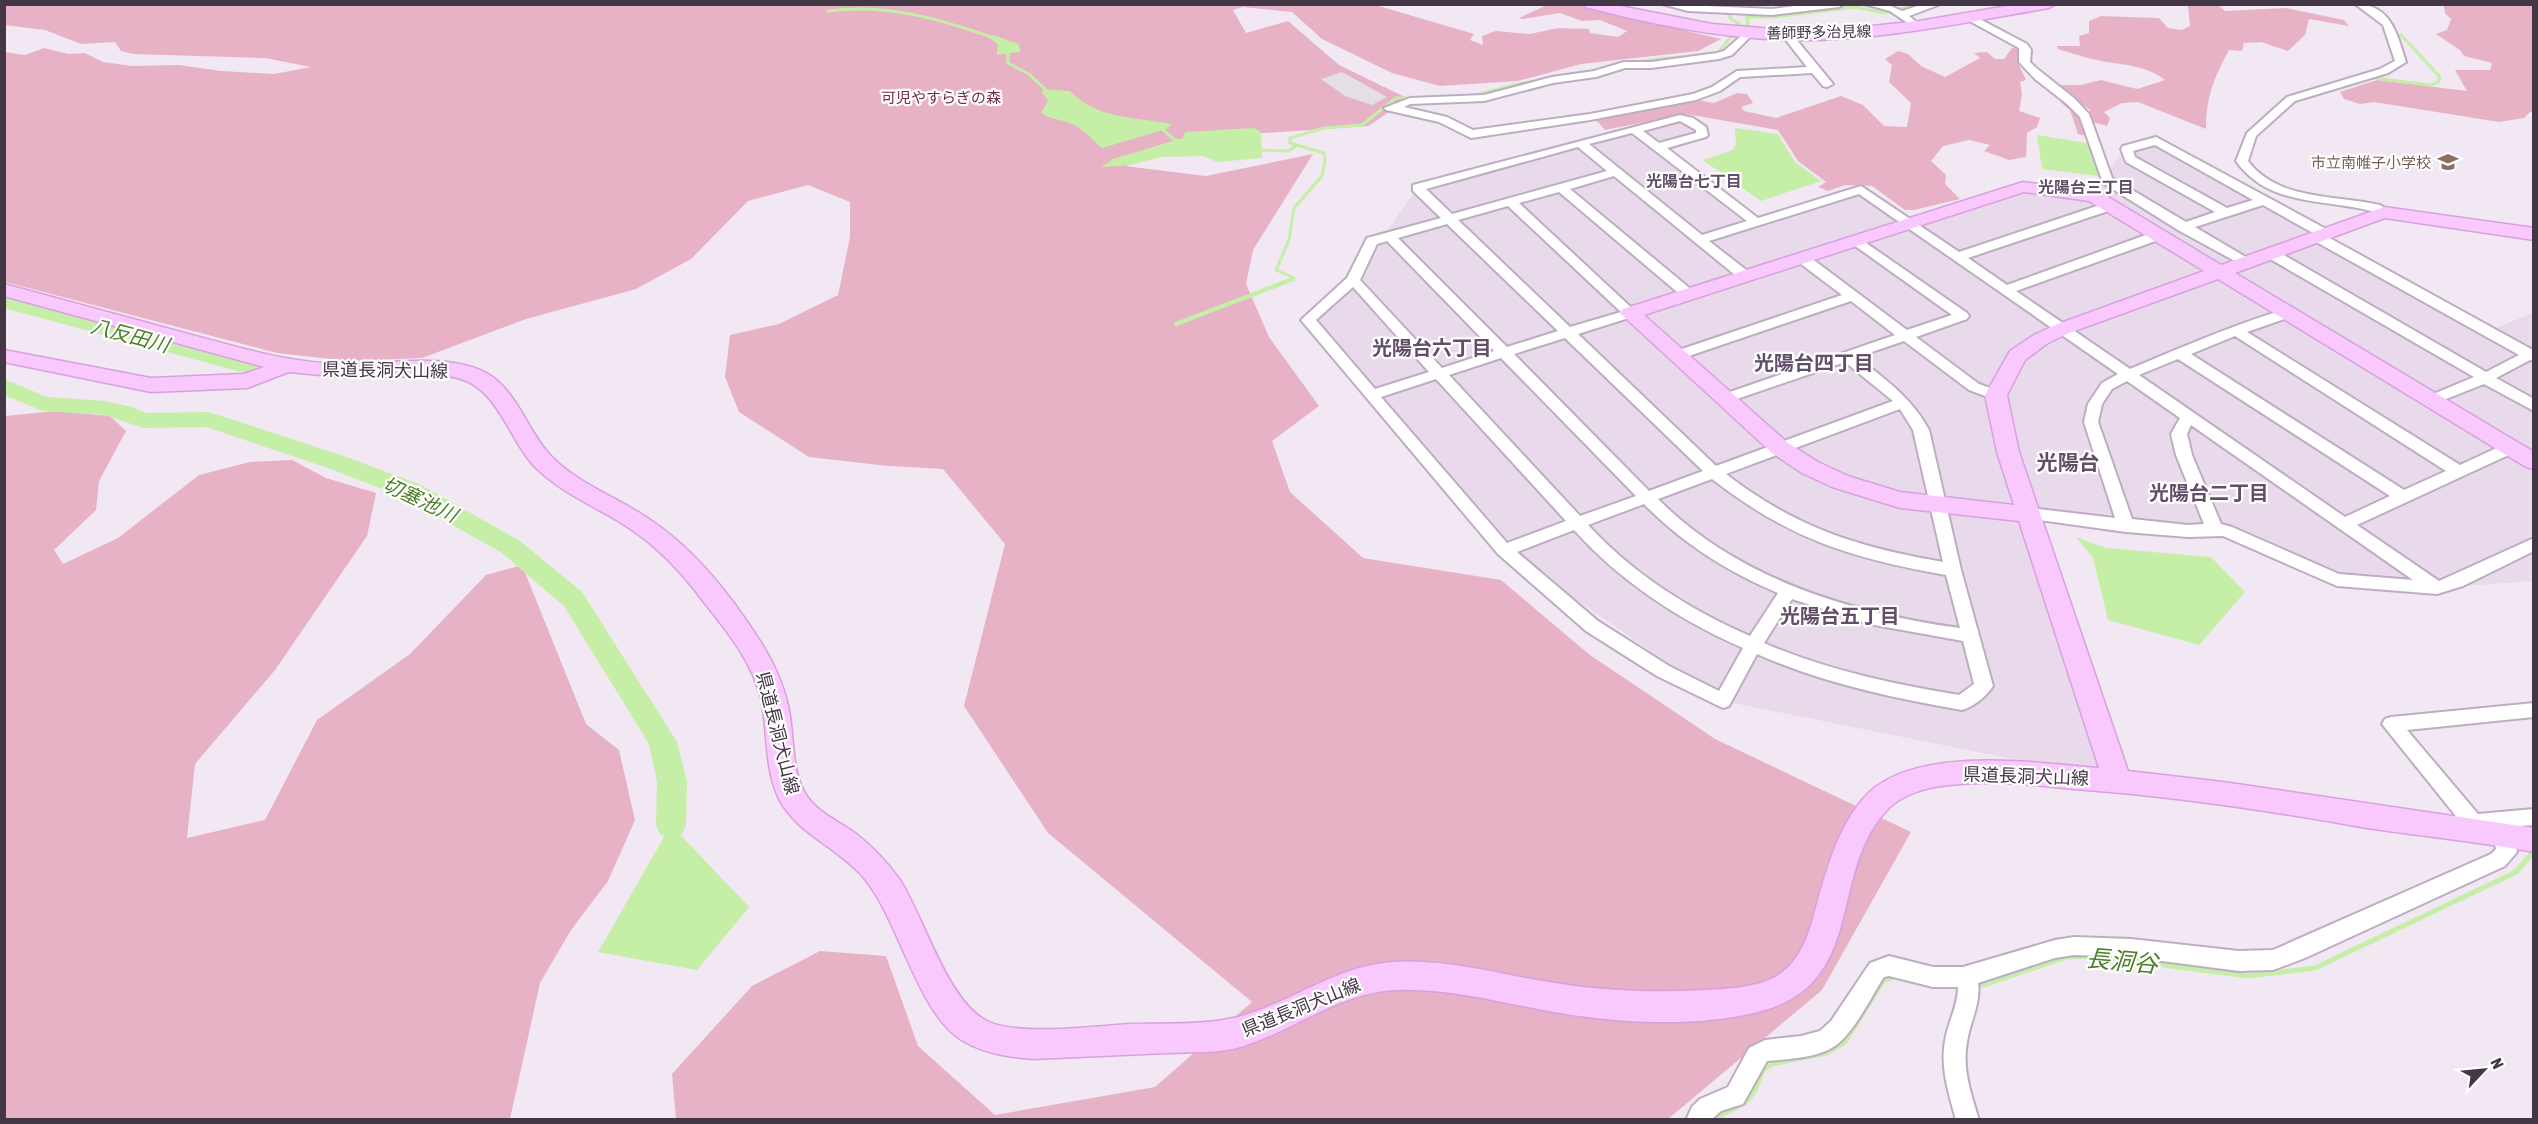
<svg xmlns="http://www.w3.org/2000/svg" width="2538" height="1124" font-family="'Asap Condensed','Noto Sans JP',sans-serif">
<rect width="100%" height="100%" fill="#f2e8f3"/>
<!-- residential -->
<path fill="#e8daeb" d="M1678,115L1696,119L1709,129L1708,137L1672,150L1756,222L1861,190L1908,222L2023,187L2094,196L2105,173L2127,149L2156,141L2323,233L2488,331L2533,313V581L2437,588L2353,583L2226,531L2030,514L2117,780L1723,701L1504,550L1308,320L1353,280L1417,188L1635,130Z"/>
<!-- green -->
<g fill="#e7b2c6">
<path d="M5,4H1372L1474,34L1470,40L1483,45L1482,36L1496,31L1530,34L1558,28L1589,29L1590,33L1618,37L1627,31L1600,20L1582,21L1560,13L1523,19L1519,18L1547,5L1574,4L1721,39L1698,51L1581,64L1518,81L1440,86L1392,73L1322,39L1292,12L1243,7L1233,10L1246,33L1288,21L1339,65L1409,99L1368,126L1193,138L1137,163L1125,166L1206,176L1313,154L1253,250L1246,284L1269,337L1319,406L1272,441L1290,492L1363,558L1501,580L1590,655L1715,739L1911,832L1822,990L1668,1119H676L672,1074L752,986L820,951L886,956L918,1046L995,1115L1155,1087L1252,1002L1048,833L964,706L1005,544L943,469L888,466L809,457L739,412L725,377L730,335L779,324L838,295L850,237V202L808,185L748,201L691,259L636,289L526,319L422,358L350,361L277,353L5,282L4,52L25,55L44,48L68,54L85,53L103,62L132,66L179,65L221,71L274,74L311,67L265,58L133,54L121,51L115,42L81,44L45,30L5,25Z"/>
<path d="M2217,4L2225,11L2286,8L2344,20L2349,26L2309,19L2305,35L2288,51L2261,42L2244,43L2242,51L2229,50C2214,78 2206,97 2206,129L2138,102L2122,103L2104,112L2110,118L2107,126L2085,120L2086,136L2078,134L2070,110L2060,102H2069L2081,113H2090V110L2056,85H2081L2101,80L2137,89L2165,80C2146,65 2123,65 2101,61C2086,58 2072,53 2058,49L2057,46H2080L2079,36L2089,33V21L2101,16L2159,18L2168,28L2182,30L2190,26L2188,5Z"/>
<path d="M2444,5H2533V112H2530L2524,118L2499,122L2374,102L2360,104L2344,99L2340,92L2377,80L2467,91L2455,70H2490L2492,63L2464,56L2460,50L2436,34L2447,30L2451,19L2445,13Z"/>
<path d="M2012,48L2019,49L2018,63L2026,80L2020,82L2022,94L2019,111L2040,118L2037,127L2027,133L2026,157L2009,160L1984,151L1990,145L1969,140L1943,146L1931,161L1946,175L1945,184L1960,199L1914,210H1905L1872,186L1845,185L1828,191L1818,187L1826,182L1798,161L1778,130L1686,114L1605,130L1595,119L1693,99L1714,103L1737,93L1747,94L1753,103L1741,107L1744,111L1776,118L1841,96L1863,105L1884,126L1907,127L1911,103L1889,82L1892,65L1885,59L1898,51L1908,54L1921,66L1945,77L1980,58L1974,53L1987,52L1995,59H2004Z"/>
<path d="M56,411L110,416L126,431L99,481L96,510L54,550L63,564L118,538L199,475L250,462L292,460L326,478L376,493L367,536L275,670L195,764L187,838L265,820L317,720L410,654L486,575L522,565L586,724L619,750L635,820L608,881L571,930L540,983L510,1119H5V416Z"/>
</g>
<!-- parking -->
<path fill="#e3dfe5" d="M1342,72L1387,97L1372,105L1345,96L1321,79Z"/>
<!-- water -->
<g fill="#c5eea6">
<path d="M993,35L1019,44L1020,52L997,55L998,44L989,38Z"/>
<path d="M1043,89L1070,91C1097,119 1135,117 1171,124L1167,129L1102,148C1094,141 1086,132 1076,126C1066,120 1048,119 1041,113L1048,100L1042,93Z"/>
<path d="M1254,128L1261,132L1262,158L1217,162L1203,156L1161,157L1130,165L1101,167L1113,159L1183,138L1185,132Z"/>
<path d="M1735,128L1778,134L1795,162L1821,181L1761,201L1703,160L1733,150L1736,144Z"/>
<path d="M2037,135L2094,144L2099,176L2042,169Z"/>
<path d="M2076,537L2106,548L2211,557L2245,592L2199,645L2108,620L2093,558Z"/>
<path d="M671,825L749,907L697,970L598,952Z"/>
</g>
<g fill="none" stroke-linecap="round" stroke-linejoin="round">
<!-- stream-far2 -->
<g stroke="#c5eea6" stroke-width="3">
<path d="M1725,7L1731,19L1744,27"/>
<path d="M828,11C886,3 940,19 994,38"/>
<path d="M1008,50V63L1029,74L1048,92"/>
<path d="M1599,70C1637,59 1678,58 1718,53L1730,38L1748,24L1747,17H1774L1856,7L1884,13L1920,4"/>
<path d="M2365,77L2431,85L2438,82L2440,77L2401,35"/>
<path d="M1471,96L1518,84L1588,72"/>
<path d="M1161,128L1175,140L1180,141"/>
<path d="M1257,150L1288,151L1296,146"/>
<path d="M1290,280L1294,278L1276,270L1289,240L1294,208L1322,176L1325,161L1324,153L1290,143V138L1324,128L1362,125L1396,98H1414"/>
</g>
<!-- stream-far1 -->
<path stroke="#c5eea6" stroke-width="4.5" d="M1176,324L1293,279"/>
<!-- stream -->
<g stroke="#c5eea6" stroke-width="5">
<path d="M1972,985H1984L2066,957L2093,956L2248,976L2315,968L2516,872L2534,851"/>
<path d="M1711,1120L1745,1103L1754,1092L1763,1070L1772,1064L1826,1053L1845,1042L1883,981L1894,977L1899,978"/>
</g>
<!-- river -->
<g fill="#c5eea6" fill-rule="evenodd">
<path d="M4,295L264,364L267,369L264,374L256,376L4,308Z"/>
<path d="M4,379L47,397L105,401L132,407L146,413L207,412L215,414L344,456L421,485L520,541L582,592L677,742L687,781L686,825L682,834L671,838L660,834L656,825L657,781L649,744L564,606L502,553L403,497L328,468L206,427L143,428L105,415L43,411L4,395Z"/>
</g>
<!-- street casing -->
<g stroke="#beadc2" stroke-width="4">
<g id="street">
<path d="M1662,4L1772,9L1809,4H1844L1839,7L1772,15L1688,11Z"/>
<path d="M1864,4H1886L1902,11L1924,4H1941L1909,16L1920,25L1915,28L1890,11Z"/>
<path d="M2355,4C2391,4 2397,34 2406,62L2388,73L2295,101L2256,136L2248,161C2278,201 2336,195 2380,205L2390,212L2384,216C2379,215 2375,212 2371,211C2322,198 2269,207 2236,161L2247,133L2287,97L2380,69L2395,61L2383,25Z"/>
<path d="M1970,14L2027,44L2031,50L2030,62L2035,67L2075,99L2089,114L2112,178L2186,222L2215,212L2126,162L2121,149L2123,146L2156,137L2328,230L2329,233L2326,236L2531,349H2534V361L2530,360L2496,378L2534,399V411L2484,384L2436,403H2426L2424,400L2426,397L2474,377L2265,256L2263,253L2265,250H2275L2486,372L2519,355L2311,239L2310,236L2313,233L2263,205L2195,227L2249,259L2251,262L2249,265L2244,266L2178,230L2103,183L2080,117L2067,104L2035,79L2019,62V48L1966,19L1965,17ZM2155,145L2253,200L2227,208L2135,157L2133,151Z"/>
<path d="M1749,29L1753,30V34L1732,55L1719,59L1651,68H1625L1596,77L1553,83L1484,101L1410,104L1404,107L1447,117L1473,130L1590,114L1693,94L1712,87L1737,71L1807,67L1782,35L1787,32L1791,33L1833,84L1827,87L1823,86L1812,73L1740,77L1720,91L1696,100L1590,120L1471,138L1439,122L1386,110L1384,108L1410,98L1484,95L1552,77L1594,71L1624,62H1651L1717,53L1724,51Z"/>
<path d="M1680,115L1693,118L1706,127L1708,135L1706,137L1667,148L1758,218L1861,186L1959,252L2106,203H2114L2116,206L2114,209L1968,258L2007,285L2154,232H2164L2165,235L2164,238L2016,291L2130,369C2154,359 2276,306 2293,310L2295,313L2293,316L2247,332L2460,465L2505,444L2510,443L2518,448L2515,452L2357,525L2439,581L2534,538V551L2463,586L2437,594L2337,586L2223,536L2188,537L2126,532L2024,518L2022,514L2024,510L2030,508L2115,518L2084,422L2088,404L2102,383L2118,374L1859,194L1709,241L1750,273L1752,276L1745,280L1740,279L1614,176L1570,189L1693,291L1695,294L1693,297H1683L1559,192L1519,203L1637,313L1635,316L1578,334L1716,466L1893,401L1845,362L1731,401H1721L1719,398L1721,395L1895,335L1851,301L1683,358H1673L1671,355L1673,352L1842,295L1797,261L1795,258L1797,255H1807L1907,330L1952,315L1851,243L1850,240L1856,236L1967,313L1969,316L1967,319L1916,337L1979,384L2001,392L2003,395L1996,400L1969,390L1904,341L1857,357C1885,379 1912,398 1929,430L1961,570L1993,686C1987,696 1973,707 1962,710C1892,698 1822,683 1757,654L1729,706L1723,708L1657,676L1586,631L1498,554L1301,320L1347,278L1367,238L1441,218L1413,191V185ZM1680,121L1696,130V133L1659,143L1643,131ZM1632,133L1747,221L1702,235L1589,144ZM1578,147L1607,171L1452,214L1426,189ZM1508,206L1621,312L1570,327L1458,220ZM1447,224L1558,331L1507,347L1398,238ZM1387,241L1494,351L1442,368L1360,280L1377,244ZM1353,287L1429,372L1375,389L1316,320ZM2235,336L2446,471L2404,490L2191,354ZM1565,338L1703,471L1649,491L1514,354ZM1501,358L1636,496L1580,516L1449,375ZM2178,359L2390,496L2345,517L2139,375ZM1436,379L1566,521L1507,543L1381,397ZM2127,381L2180,418L2171,434L2176,455L2204,524L2188,525L2132,519L2098,422L2102,404L2112,389ZM1900,409L1913,430L1943,562C1857,547 1796,528 1726,474ZM2191,425L2413,580L2339,574L2232,527L2221,524L2192,455L2187,434ZM1712,479C1789,539 1851,558 1946,575L1960,628C1851,613 1737,579 1658,499ZM1644,504C1682,543 1728,572 1778,593L1750,636C1690,610 1632,573 1588,525ZM1574,530C1621,582 1679,620 1743,648L1719,691L1669,666L1598,621L1517,552ZM1792,599L1869,624L1963,641L1974,684L1959,695C1892,684 1826,670 1764,643Z"/>
<path d="M2534,703V717L2407,730L2478,814L2534,809V825L2506,827L2513,834L2517,852L2505,866L2305,958L2273,970L2239,971L2131,957L2074,955L2055,958L1978,983C1981,1004 1970,1021 1967,1042C1962,1069 1971,1094 1979,1120H1956C1949,1094 1940,1068 1945,1041C1948,1022 1958,1006 1958,987H1933L1889,976L1884,977C1871,997 1854,1033 1835,1046C1817,1058 1789,1059 1767,1061L1743,1104L1721,1111L1711,1120H1686L1692,1107L1700,1099L1728,1087L1749,1048L1765,1040L1801,1036L1820,1031L1831,1021L1870,963L1889,956L1933,967H1963L2055,940L2074,937L2131,939L2239,951L2273,950L2491,854L2496,849L2493,834L2498,827L2488,828L2486,836L2479,838L2472,836L2382,724L2385,719L2391,717Z"/>
</g>
</g>
<!-- secondary casing -->
<g stroke="#d8a1de" stroke-width="3">
<g id="secondary">
<path d="M1583,4H1610L1712,24L1787,30L1853,28L1919,21L2019,4H2056L2049,8C1962,23 1875,42 1787,40C1718,38 1651,24 1585,7Z"/>
<path d="M2023,182L2100,192L2221,265L2384,207L2534,228V240L2385,218L2235,273L2534,452V469L2526,467L2218,279L2069,333L2048,343L2025,360L2007,395L2019,452L2128,771L2223,782L2534,828V852C2476,841 2419,836 2361,827C2266,810 2170,796 2074,789C2033,785 1991,780 1949,785C1928,787 1905,793 1889,808C1827,870 1868,980 1765,1010C1699,1029 1610,1023 1543,1010C1494,1001 1446,988 1395,990C1336,993 1289,1035 1233,1049C1212,1053 1188,1052 1167,1053C1122,1055 1078,1057 1034,1059C1010,1057 986,1054 965,1042C918,1017 900,921 864,878C838,847 796,834 778,797C764,765 768,731 761,699C752,661 726,630 703,601C683,574 660,549 632,530C600,508 561,494 533,465C505,433 497,382 448,376L342,377L289,372L247,388L151,392L4,362V350L151,378L244,374L264,367L4,296V284C63,300 122,316 181,332C235,346 289,364 346,364C388,364 451,352 488,374C518,392 527,431 551,456C578,484 617,497 649,519C695,549 733,598 762,644C776,667 786,690 790,716C794,741 792,771 805,793C816,812 838,821 855,833C873,847 887,862 900,880C924,917 948,1004 989,1022C1022,1036 1094,1026 1131,1024C1169,1023 1212,1026 1248,1014C1298,998 1340,965 1394,962C1447,959 1497,974 1549,982C1600,991 1653,993 1705,990C1725,989 1749,988 1769,980C1795,969 1805,945 1813,919C1824,878 1835,833 1862,800C1909,743 2034,763 2099,768L2019,521L1900,508L1832,487L1802,473L1772,453L1620,313L1623,309ZM2024,192L2089,201L2204,271L2055,325L2034,335L2010,351L1985,395L1997,452L2014,505L1900,492L1848,476L1818,462L1788,443L1644,315Z"/>
</g>
</g>
<!-- street -->
<use href="#street" fill="#fff" fill-rule="evenodd"/>
<!-- secondary -->
<use href="#secondary" fill="#f9c8fd" fill-rule="evenodd"/>
</g>
<!-- icons -->
<defs>
<g id="school-bare" transform="scale(1.62)"><path d="M0-5L7-2L0 1L-7-2ZM-4 1L0 2.5L4 1V4Q0 6-4 4Z" fill="#8d6e63" stroke="#fff" stroke-width="2.5" paint-order="stroke"/></g>
</defs>
<g fill-rule="evenodd">
<use href="#school-bare" x="2448" y="162"/>
</g>
<g text-anchor="middle" dominant-baseline="central" stroke-width="4.5" stroke-linejoin="round" paint-order="stroke">
<!-- far-street labels -->
<g font-size="15" fill="#433746" stroke="#fff">
<text transform="translate(1819 32) rotate(-1)">善師野多治見線</text>
</g>
<!-- far-park labels -->
<g font-size="15" fill="#772b3c" stroke="#fff">
<text x="941" y="97">可児やすらぎの森</text>
</g>
<!-- far-education labels -->
<g font-size="15" fill="#785e54" stroke="#fff" text-anchor="end">
<text x="2431" y="162">市立南帷子小学校</text>
</g>
<!-- far-neighbourhood labels -->
<g font-size="16" font-weight="bold" fill="#624e69" stroke="#fff">
<text x="1694" y="181">光陽台七丁目</text>
<text x="2086" y="187">光陽台三丁目</text>
</g>
<!-- street labels -->
<g font-size="18" fill="#433746" stroke="#fff">
<text transform="translate(385 370) rotate(1)">県道長洞犬山線</text>
<text transform="translate(778 733) rotate(76)">県道長洞犬山線</text>
<text transform="translate(2026 776) rotate(2)">県道長洞犬山線</text>
<text transform="translate(1301 1007) rotate(-22)">県道長洞犬山線</text>
</g>
<!-- water labels -->
<g font-size="20" font-style="italic" fill="#4d8028" stroke="#fff">
<text transform="translate(130 335) rotate(15)">八反田川</text>
<text transform="translate(420 499) rotate(25)">切塞池川</text>
</g>
<!-- neighbourhood labels -->
<g font-size="20" font-weight="bold" fill="#624e69" stroke="#fff">
<text x="1432" y="347">光陽台六丁目</text>
<text x="1814" y="362">光陽台四丁目</text>
<text x="2209" y="492">光陽台二丁目</text>
<text x="1840" y="615">光陽台五丁目</text>
</g>
<!-- quarter labels -->
<g font-size="21" font-weight="bold" fill="#624e69" stroke="#fff">
<text x="2068" y="462">光陽台</text>
</g>
<!-- near-water labels -->
<g font-size="24" font-style="italic" fill="#4d8028" stroke="#fff">
<text transform="translate(2122 961) rotate(5)">長洞谷</text>
</g>
</g>
<!-- border -->
<rect width="2538" height="1124" fill="none" stroke="#433746" stroke-width="12"/>
<!-- north arrow -->
<g transform="translate(2484 1070) rotate(64)" stroke="#ffffff" stroke-width="4.5" paint-order="stroke">
<path d="M0-4.5L10 22L0 15L-10 22Z" fill="#433746"/>
<text y="-9" font-size="16" font-weight="bold" text-anchor="middle" fill="#433746">N</text>
</g>
</svg>
